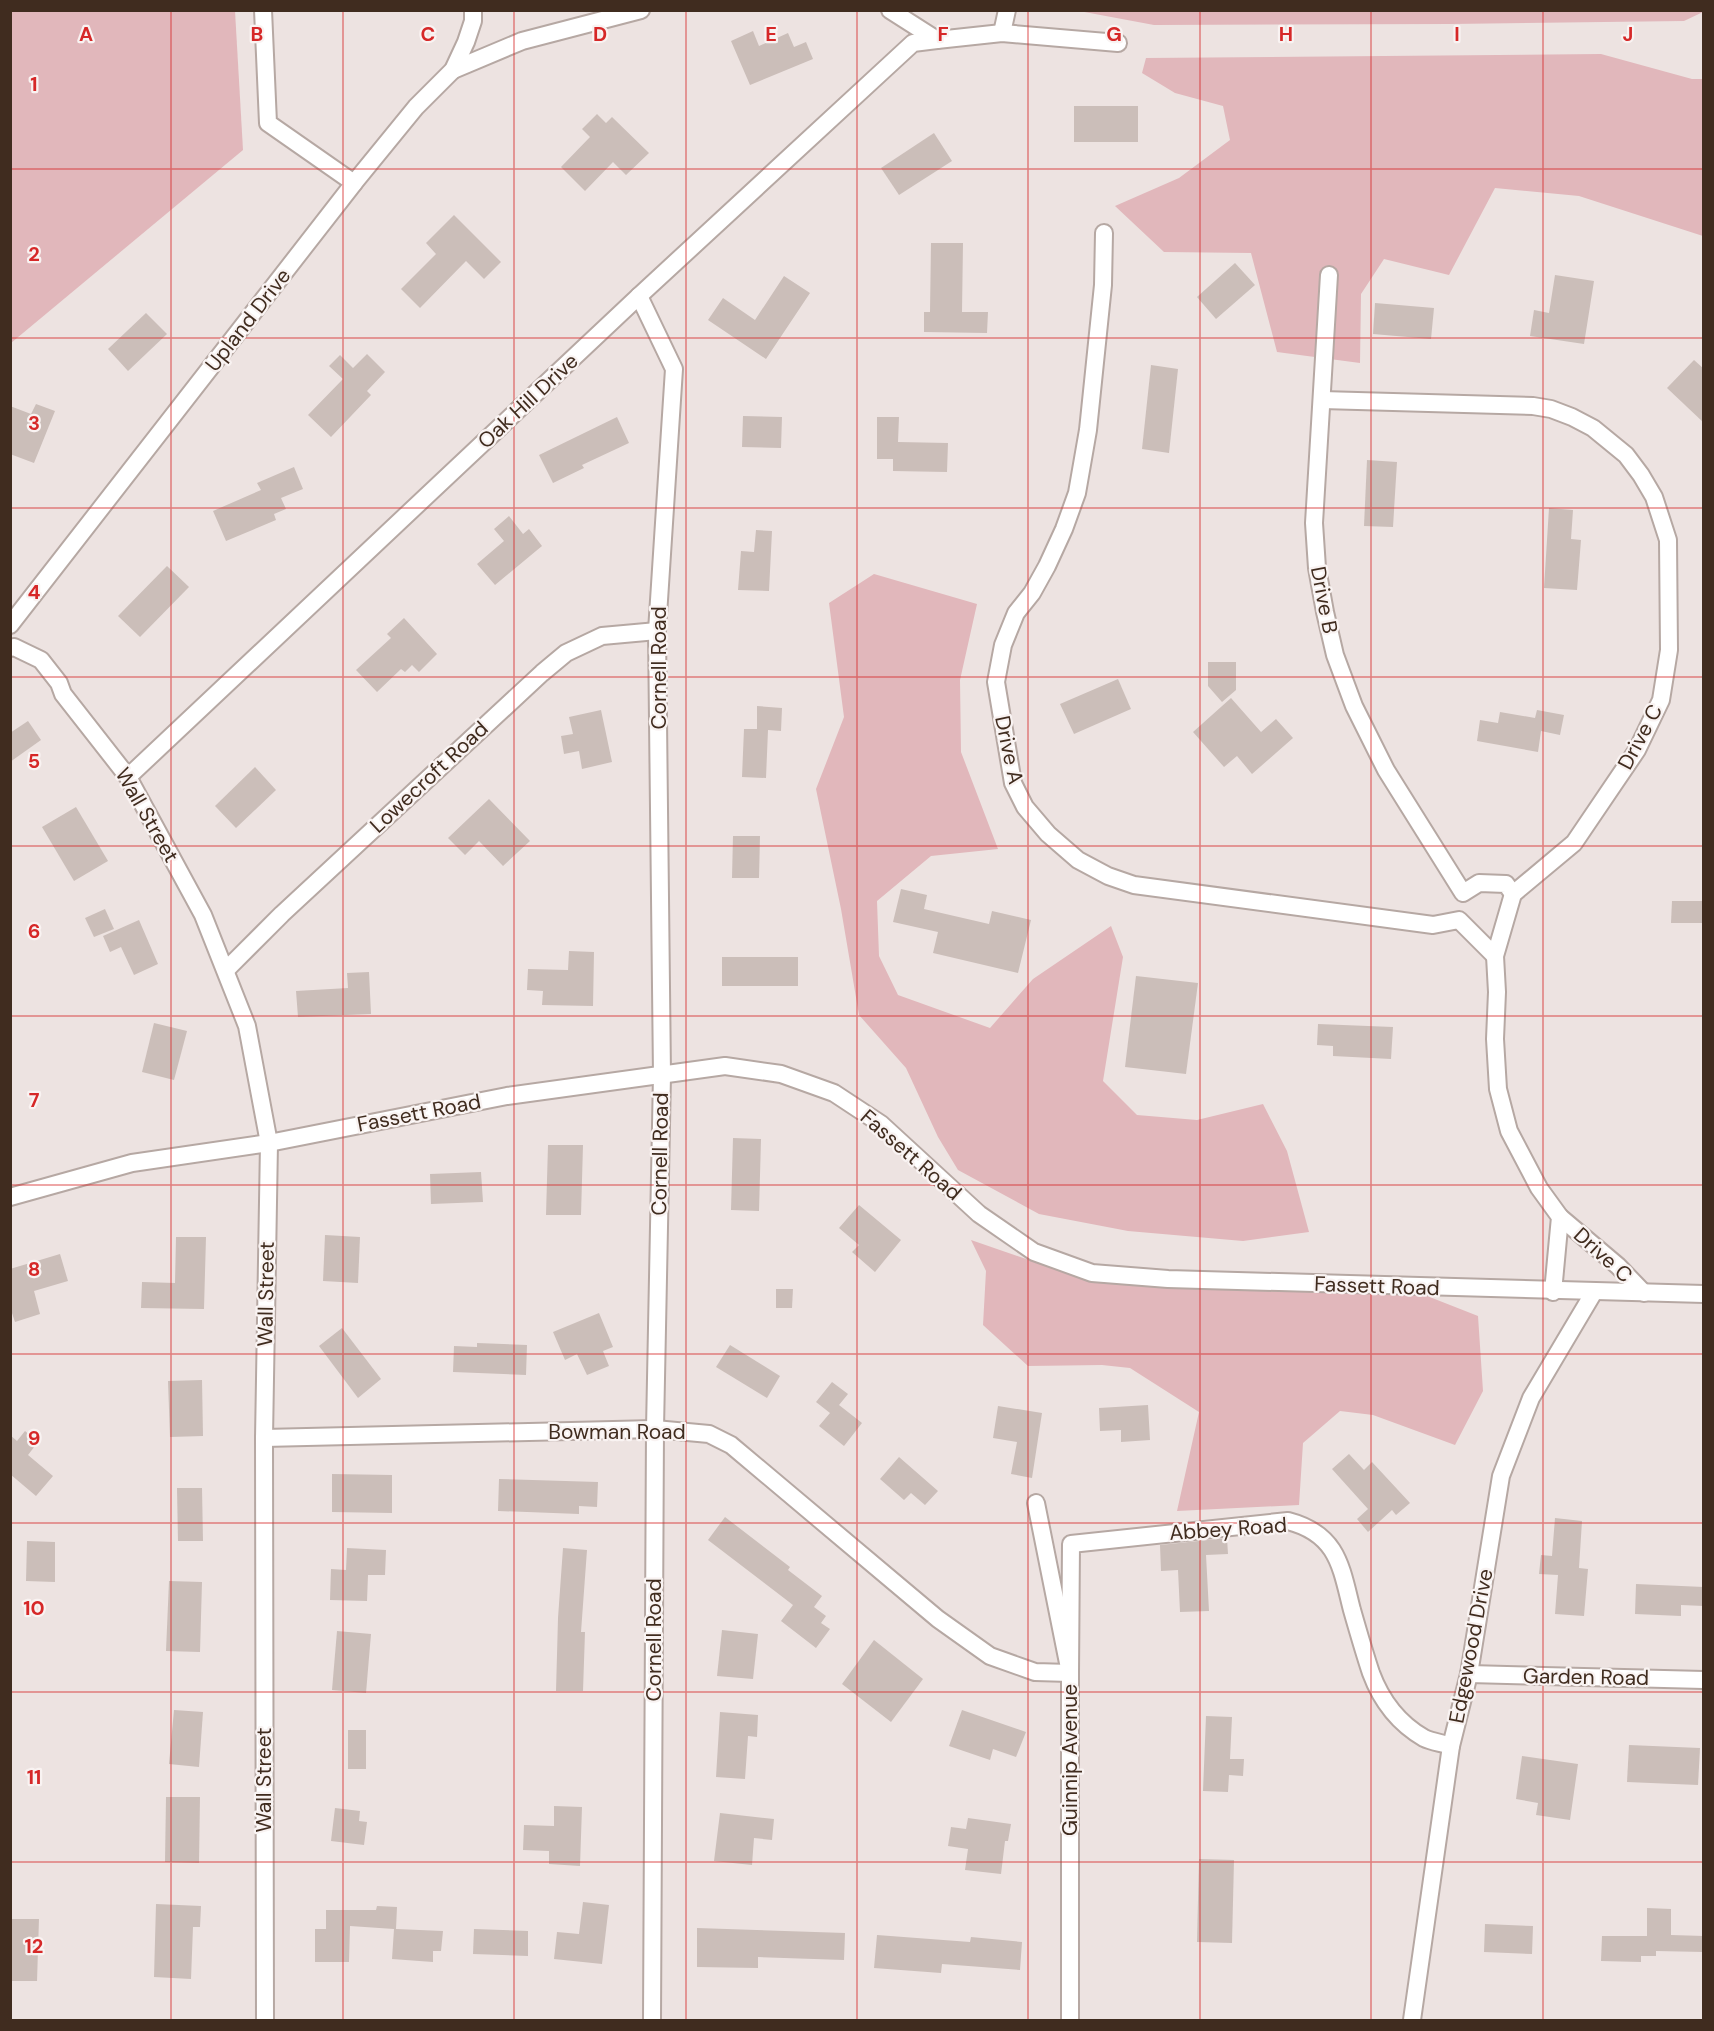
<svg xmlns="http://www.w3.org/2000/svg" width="1714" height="2031" font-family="'DM Sans',sans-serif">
<rect width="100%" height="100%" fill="#ede3e1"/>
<!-- green -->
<g fill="#e1b7bb">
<path d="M11,10L235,11L243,150L11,343Z"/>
<path d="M1703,10V12L1684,21L1451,24L1154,25L1079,11Z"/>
<path d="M1601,54L1692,79H1703V236L1579,196L1495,188L1449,275L1384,259L1361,294L1360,363L1277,352L1251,253L1164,252L1115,206L1179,178L1230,140L1223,106L1175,93L1142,73L1146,58Z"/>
<path d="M874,574L977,604L960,680L961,752L998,849L931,856L877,901L879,956L898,995L990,1028L1033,979L1111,926L1123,957L1103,1081L1137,1115L1197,1120L1263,1104L1287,1151L1309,1232L1243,1241L1128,1231L1039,1214L958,1170L938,1137L906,1068L859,1015L841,909L816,789L844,717L829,603Z"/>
<path d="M971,1240L1093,1282L1422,1294L1478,1316L1483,1391L1455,1445L1373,1415L1340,1411L1303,1443L1299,1505L1177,1511L1199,1412L1130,1368L1102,1365L1028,1366L983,1325L986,1271Z"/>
</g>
<!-- building -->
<g fill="#cbbeb9">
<path d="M753,31L759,46L788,33L794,47L806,42L813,59L750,85L731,41Z"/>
<rect x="1074" y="106" width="64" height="36"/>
<path d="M597,114L606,123L612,117L649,153L626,175L613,162L585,191L561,167L590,137L582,129Z"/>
<path d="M934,133L952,161L899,195L881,168Z"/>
<path d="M454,215L501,262L484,279L466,261L420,308L401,289L436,254L426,243Z"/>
<path d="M931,243H963L962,312H988L987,333L924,332V312H930Z"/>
<path d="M1235,263L1255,285L1216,319L1197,297Z"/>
<path d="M1555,275L1594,281L1584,344L1530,336L1534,310L1549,313Z"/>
<path d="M784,276L810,293L766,359L708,320L723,298L755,320Z"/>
<path d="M1375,303L1434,308L1431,339L1373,334Z"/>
<path d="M146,313L167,334L128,371L108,349Z"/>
<path d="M367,354L385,372L367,391L371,395L331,437L308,415L343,379L329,366L340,355L353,368Z"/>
<path d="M1694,360L1704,369V423L1667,388Z"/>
<path d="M1151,365L1178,369L1169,453L1142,449Z"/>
<path d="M36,404L55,411L34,463L10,454V406L31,414Z"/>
<path d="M743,416L782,417L781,448L742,447Z"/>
<path d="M617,417L629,443L582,465L584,468L553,483L539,455Z"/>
<path d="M877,417H899L898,442L948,443L947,472L893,471V459H877Z"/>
<path d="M1367,460L1397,462L1393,527L1364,526Z"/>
<path d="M294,467L303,489L281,498L286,509L274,514L276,520L226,541L213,511L261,490L257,483Z"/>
<path d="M1549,508L1573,510L1571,539L1581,540L1577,590L1544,588Z"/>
<path d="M509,516L523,534L529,529L542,546L495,585L477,564L504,541L494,529Z"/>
<path d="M756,530L772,531L769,591L738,590L741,551L754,552Z"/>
<path d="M167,566L189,587L140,637L118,616Z"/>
<path d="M404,618L437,654L419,672L412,665L405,672L401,669L377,692L356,670L391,638L387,634Z"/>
<path d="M1208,662H1236V690L1222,702L1208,686Z"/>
<path d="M1118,679L1131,709L1074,734L1060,704Z"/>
<path d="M1231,698L1261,732L1276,719L1293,738L1252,774L1237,756L1224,767L1193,732Z"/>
<path d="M757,706L782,708L781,731L768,730L766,778L742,777L744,729H757Z"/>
<path d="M601,710L612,762L582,769L579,751L564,754L561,736L573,734L569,717Z"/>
<path d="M1537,710L1564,715L1560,735L1541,731L1538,752L1477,741L1480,720L1498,723L1500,712L1535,718Z"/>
<path d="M28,721L41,740L10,762V733Z"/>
<path d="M255,767L276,790L236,828L215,806Z"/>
<path d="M489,799L530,841L503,866L479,841L465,855L448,838Z"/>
<path d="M76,807L108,861L74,881L42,827Z"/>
<path d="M733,836H760L759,878H732Z"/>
<path d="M901,889L927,895L924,909L989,924L992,911L1031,920L1018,973L933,953L938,932L893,922Z"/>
<path d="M1672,901H1704V923H1671Z"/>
<path d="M105,909L114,929L94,937L85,918Z"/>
<path d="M139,920L158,964L134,975L121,947L110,952L103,936Z"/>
<path d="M569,951L594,952L593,1006L542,1005L543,991L527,990L528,969L568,970Z"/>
<rect x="722" y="957" width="76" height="29"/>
<path d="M369,972L371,1014L298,1017L296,991L348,988L347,973Z"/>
<path d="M1136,976L1198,983L1186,1074L1125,1067Z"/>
<path d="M154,1023L187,1031L174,1080L142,1072Z"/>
<path d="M1318,1024L1393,1027L1391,1059L1333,1056V1046L1317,1045Z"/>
<path d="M733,1138L761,1139L759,1211L731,1210Z"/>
<path d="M548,1145H583L581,1215H546Z"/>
<path d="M481,1172L483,1202L431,1204L430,1174Z"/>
<path d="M859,1205L901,1240L875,1272L852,1252L859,1245L839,1228Z"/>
<path d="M325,1235L360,1237L358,1283L323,1281Z"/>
<path d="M176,1237H206L204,1309L141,1308L142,1282L175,1283Z"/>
<path d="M60,1254L68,1281L34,1291L40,1314L15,1322L10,1307V1269Z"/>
<path d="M776,1289H793L792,1308H776Z"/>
<path d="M599,1313L613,1347L603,1351L609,1366L587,1375L577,1354L565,1360L553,1332Z"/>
<path d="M342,1328L381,1379L358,1398L319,1346Z"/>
<path d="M477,1343L527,1345L526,1375L453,1372L454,1346L477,1347Z"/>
<path d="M730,1345L780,1376L767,1398L716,1367Z"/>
<path d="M202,1380L203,1436L170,1437L168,1381Z"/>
<path d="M832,1382L848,1394L839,1405L862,1423L844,1446L819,1426L830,1413L816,1402Z"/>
<path d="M1148,1405L1150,1440L1121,1442V1430L1100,1431L1099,1408Z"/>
<path d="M998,1406L1042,1413L1032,1478L1011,1474L1017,1442L993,1438Z"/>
<path d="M25,1431L38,1442L28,1455L53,1476L36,1496L10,1474V1435L17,1441Z"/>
<path d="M1349,1454L1364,1470L1372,1462L1410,1503L1396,1515L1392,1510L1368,1532L1357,1519L1368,1509L1332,1469Z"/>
<path d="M899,1457L938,1491L925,1505L911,1493L904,1500L880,1479Z"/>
<path d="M332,1474L392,1475V1513L332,1512Z"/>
<path d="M499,1479L598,1482L597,1507L579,1506V1514L498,1511Z"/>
<path d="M177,1488H202L203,1541H178Z"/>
<path d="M725,1517L790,1567L788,1570L822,1596L814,1607L826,1616L821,1623L830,1629L816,1648L781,1621L793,1605L708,1540Z"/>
<path d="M1555,1518L1582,1521L1579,1568L1588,1569L1584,1616L1555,1614L1558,1575L1539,1574L1541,1555L1552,1556Z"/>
<path d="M1227,1538L1228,1554L1206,1555L1209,1611L1180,1612L1178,1570L1161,1571L1160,1545Z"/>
<path d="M27,1541L55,1542V1582L26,1581Z"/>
<path d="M347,1548L386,1550L385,1575H368L367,1601L330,1600L331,1569L346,1570Z"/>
<path d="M563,1548L587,1550L581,1632H585L583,1691H556L558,1618Z"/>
<path d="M169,1581L202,1582L200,1652L166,1651Z"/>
<path d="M1636,1584L1704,1587V1606L1681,1605V1616L1635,1614Z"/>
<path d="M722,1630L758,1634L753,1679L717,1676Z"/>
<path d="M337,1631L371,1634L366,1693L332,1690Z"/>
<path d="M874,1640L923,1679L891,1722L842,1684Z"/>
<path d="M174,1710L203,1712L199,1767L169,1764Z"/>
<path d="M962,1710L1026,1732L1016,1757L993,1749L990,1760L949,1746Z"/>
<path d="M720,1712L758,1715L757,1737L748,1736L745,1779L716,1777Z"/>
<path d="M1206,1716L1232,1717L1230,1759H1244L1243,1776L1229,1775L1228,1792L1203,1791Z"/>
<rect x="348" y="1730" width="18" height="39"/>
<path d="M1629,1745L1700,1748L1698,1785L1627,1782Z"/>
<path d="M1522,1756L1578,1764L1570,1820L1536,1815L1538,1803L1516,1799Z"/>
<path d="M166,1797H200L199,1863L165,1862Z"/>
<path d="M554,1806L582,1807L580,1866L549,1864V1851L523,1850L524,1825L554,1826Z"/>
<path d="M335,1808L360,1811L359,1821L367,1822L364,1845L331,1841Z"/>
<path d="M720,1813L774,1819L772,1840L754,1838L752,1865L714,1861Z"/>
<path d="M968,1818L1011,1824L1008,1841H1005L1001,1874L965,1870L968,1849L948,1846L951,1827L966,1829Z"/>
<path d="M1199,1859L1234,1860L1232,1943L1197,1942Z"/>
<path d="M583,1902L609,1905L602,1964L554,1959L557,1932L579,1934Z"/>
<path d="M156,1904L201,1906L200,1927H193L191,1979L154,1977Z"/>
<path d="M377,1906L397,1907L396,1929L443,1931L441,1951H433V1962L392,1959L394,1929L350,1926L349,1962H315V1929H326V1910H376Z"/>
<path d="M1647,1908L1671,1909V1935L1704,1936V1952L1656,1951V1956H1641V1962L1601,1961L1602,1936H1647Z"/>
<path d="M10,1919H39L37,1981H10Z"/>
<path d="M1485,1924L1533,1926L1532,1954L1484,1952Z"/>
<path d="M697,1928L845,1933L844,1960L758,1957V1968L697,1967Z"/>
<path d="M474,1929L528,1931V1956L473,1954Z"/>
<path d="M877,1935L970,1942L971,1937L1022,1942L1020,1970L942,1964L941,1973L874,1968Z"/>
</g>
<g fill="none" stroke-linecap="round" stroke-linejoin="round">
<!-- minor casing -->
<g stroke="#b6a8a3" stroke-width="20">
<g id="minor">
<path d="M263,10L268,123L354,183"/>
<path d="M890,10L937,40L1002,33L1118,43"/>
<path d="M1002,33L1007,10"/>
<path d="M453,70L522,41L641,10"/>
<path d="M1104,233L1103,285L1088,430L1077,493L1064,529L1047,566L1032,593L1016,613L1003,645L996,682L1013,783L1025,807L1048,834L1078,860L1108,876L1134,885L1433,925L1459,920L1495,956"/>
<path d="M1329,275L1314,523L1317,568L1325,612L1335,655L1354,706L1386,770L1463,893L1479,883L1506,884L1513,894"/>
<path d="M639,296L674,369L657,631L662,1075L655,1429L652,2020"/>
<path d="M1322,400L1533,406L1551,409L1572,417L1593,428L1626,455L1641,475L1654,497L1668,540L1669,650L1661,700L1637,750L1574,843L1513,894L1495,956L1497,992L1495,1039L1498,1089L1509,1131L1539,1188L1560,1217L1553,1292"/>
<path d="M10,625L354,183L416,107L453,70L466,42L473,21V10"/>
<path d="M10,648L14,647L41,660L59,683L63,694L128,777L203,915L247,1026L269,1143L264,1438L265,2020"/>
<path d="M128,777L639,296L913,43L937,40"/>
<path d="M226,970L282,914L542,673L566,653L602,636L657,631"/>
<path d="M10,1197L132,1163L269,1143L507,1096L725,1066L781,1074L834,1093L881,1124L979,1214L1034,1252L1092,1273L1168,1279L1704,1294"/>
<path d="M1560,1217L1618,1266L1644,1293"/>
<path d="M264,1438L655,1429L709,1434L731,1445L938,1619L990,1656L1035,1672L1070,1673L1071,1544L1288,1521C1338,1534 1341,1567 1352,1610C1358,1631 1364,1652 1371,1673C1381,1700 1398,1723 1424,1738C1432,1742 1443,1743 1451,1746"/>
<path d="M1036,1503L1070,1673V2020"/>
<path d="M1469,1674L1704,1680"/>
<path d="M1412,2020L1451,1746L1469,1674L1501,1476L1531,1398L1594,1292"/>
</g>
</g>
<!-- minor -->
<use href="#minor" stroke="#fff" stroke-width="16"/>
</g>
<!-- grid -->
<path fill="none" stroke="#d62828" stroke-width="1.5" stroke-opacity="0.55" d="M171,10V2020M343,10V2020M514,10V2020M686,10V2020M857,10V2020M1028,10V2020M1200,10V2020M1371,10V2020M1543,10V2020M10,169H1704M10,338H1704M10,508H1704M10,677H1704M10,846H1704M10,1016H1704M10,1185H1704M10,1354H1704M10,1523H1704M10,1692H1704M10,1862H1704"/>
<g text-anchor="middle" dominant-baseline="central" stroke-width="4.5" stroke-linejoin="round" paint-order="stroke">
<!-- street labels -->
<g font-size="21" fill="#402c1f" stroke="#f9f3f2">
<text transform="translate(248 320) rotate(-52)">Upland Drive</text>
<text transform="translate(528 401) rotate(-43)">Oak Hill Drive</text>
<text transform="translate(1324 600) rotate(79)">Drive B</text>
<text transform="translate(659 668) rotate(-90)">Cornell Road</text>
<text transform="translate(1640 737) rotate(-62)">Drive C</text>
<text transform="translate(1009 750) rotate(78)">Drive A</text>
<text transform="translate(429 777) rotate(-43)">Lowecroft Road</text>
<text transform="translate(147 815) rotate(60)">Wall Street</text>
<text transform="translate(419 1113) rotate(-11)">Fassett Road</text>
<text transform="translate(660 1154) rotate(-89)">Cornell Road</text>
<text transform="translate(911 1155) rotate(41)">Fassett Road</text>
<text transform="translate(1603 1255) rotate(42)">Drive C</text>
<text transform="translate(1377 1286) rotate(2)">Fassett Road</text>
<text transform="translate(266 1294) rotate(-89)">Wall Street</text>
<text x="617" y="1432">Bowman Road</text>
<text transform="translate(1228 1529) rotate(-4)">Abbey Road</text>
<text transform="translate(654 1640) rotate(-90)">Cornell Road</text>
<text transform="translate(1471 1646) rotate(-79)">Edgewood Drive</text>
<text transform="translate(1586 1677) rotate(1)">Garden Road</text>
<text transform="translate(1070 1760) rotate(-90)">Guinnip Avenue</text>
<text transform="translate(264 1780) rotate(-90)">Wall Street</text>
</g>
</g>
<g font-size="20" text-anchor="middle" font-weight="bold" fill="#d62828" stroke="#f9f3f2" stroke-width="4.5" stroke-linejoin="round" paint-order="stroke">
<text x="86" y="41">A</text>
<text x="257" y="41">B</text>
<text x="428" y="41">C</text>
<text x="600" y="41">D</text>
<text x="771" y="41">E</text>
<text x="943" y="41">F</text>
<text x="1114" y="41">G</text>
<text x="1286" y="41">H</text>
<text x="1457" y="41">I</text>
<text x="1628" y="41">J</text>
<text x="34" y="91">1</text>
<text x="34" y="261">2</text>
<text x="34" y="430">3</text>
<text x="34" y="599">4</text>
<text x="34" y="768">5</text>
<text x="34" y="938">6</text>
<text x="34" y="1107">7</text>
<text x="34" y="1276">8</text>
<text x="34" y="1445">9</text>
<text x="34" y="1615">10</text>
<text x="34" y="1784">11</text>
<text x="34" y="1953">12</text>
</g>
<!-- border -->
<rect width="1714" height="2031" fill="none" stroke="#402c1f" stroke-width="24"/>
</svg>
